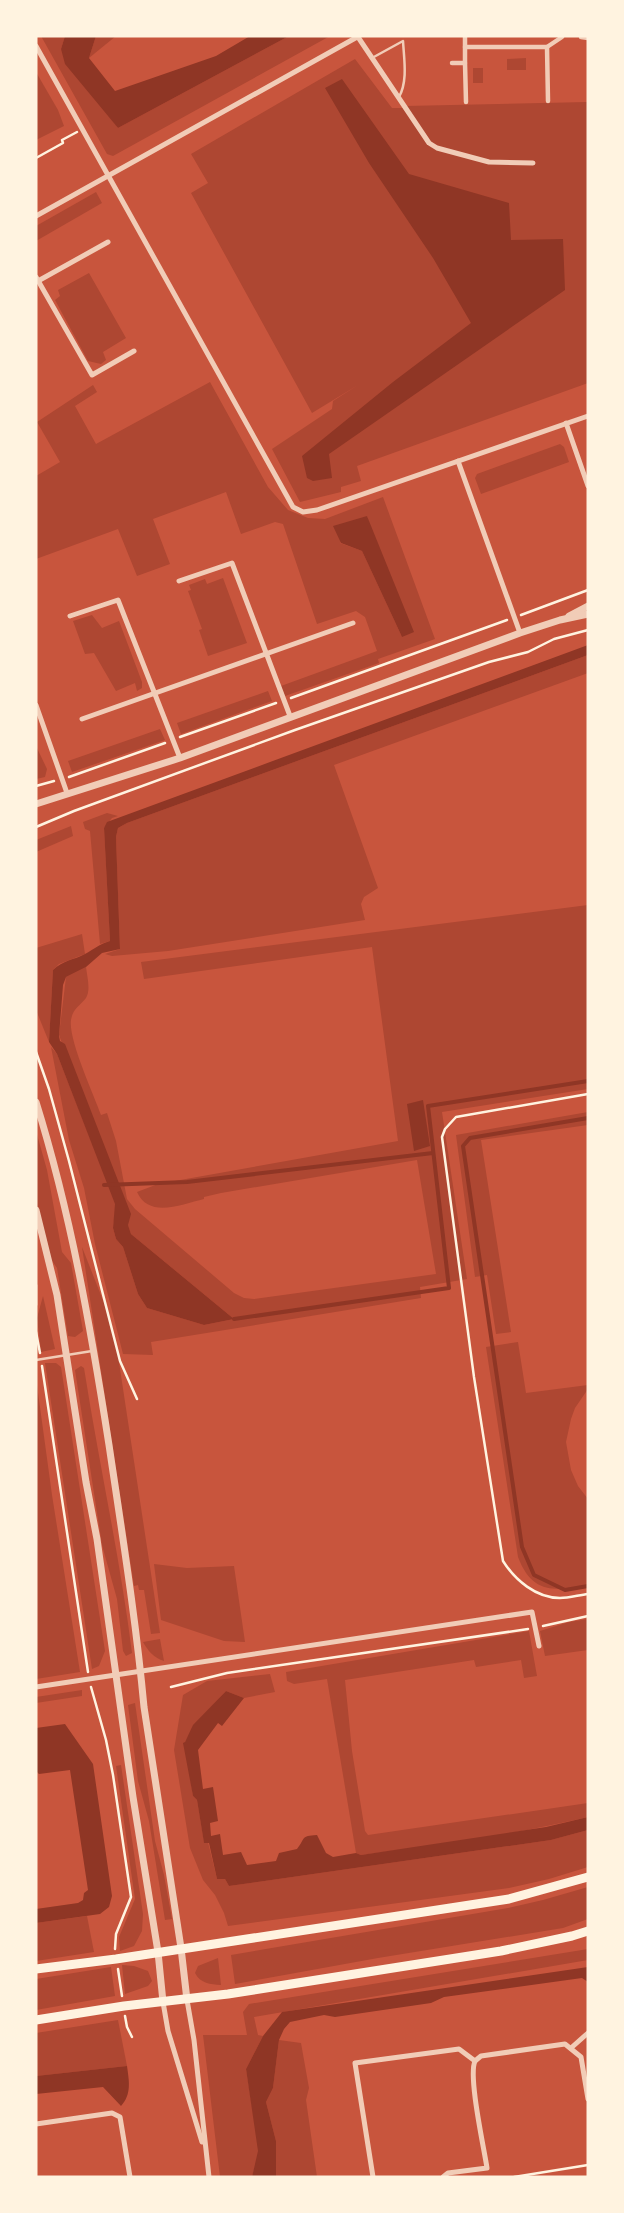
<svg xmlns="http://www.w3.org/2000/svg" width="624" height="2213" font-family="Bitter,serif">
<rect width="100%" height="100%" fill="#c8553d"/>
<!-- green -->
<g fill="#ae4732" fill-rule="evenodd">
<path d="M41,36H65L61,49L118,128L289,36H330L113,156L107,154Z"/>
<path d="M96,36H116L89,58Z"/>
<path d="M526,58V70H507V59Z"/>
<path d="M355,59L392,108H405V106L587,102L588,95V383L357,466L361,481L341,487V492L300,502L272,449L332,409L333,401L358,385L312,413L191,193L208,183L191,154Z"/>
<rect x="473" y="68" width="10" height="15"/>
<path d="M36,72L58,110L64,126L36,140Z"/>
<path d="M96,192L102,203L36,241V226Z"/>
<path d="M89,273L126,338L103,352L106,360L101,364L88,361L55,300L60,296L58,290Z"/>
<path d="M210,382L268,487L288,510L308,518L325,519L383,497L435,639L378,659L379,663L285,696L281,686L377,651L365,617L356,611L317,624L283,524L275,522L241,534L226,492L153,519L170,564L137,576L118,529L36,559V476L60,462L37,422L93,385L97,392L75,406L96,444ZM367,516L402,637L362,551L340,543Z"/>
<path d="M560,444L564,447L569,462L481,494L475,478L477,474Z"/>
<path d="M223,578L247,643L208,656L199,630L202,629L188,591L191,590L189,585L205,579L207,584Z"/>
<path d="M92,615L102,628L119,621L142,682V688L137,691L135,683L116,691L94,653L85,654L73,621Z"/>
<path d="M588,655V673L334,765L378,888L364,897L361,904L365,920L168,951L112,956L105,954L120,949L116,837L118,828L127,823Z"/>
<path d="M268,691L272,701L181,734L177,723Z"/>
<path d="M160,729L165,740L72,772L68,761Z"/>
<path d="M36,746L47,769L45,777L36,779Z"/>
<path d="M107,813L118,816L112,818L104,828L110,941L100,944L90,831L85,829L83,822Z"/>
<path d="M71,826L73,836L36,852V840Z"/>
<path d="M588,905V1089L442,1112L467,1279L420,1287L421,1298L151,1342L153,1355L123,1354L95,1244L84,1188L69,1140L51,1047L57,1054L116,1204L113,1228L116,1239L123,1247L138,1294L147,1308L204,1325L234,1319L131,1234L59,1035L66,977L86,967C87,976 91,990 86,998C80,1006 73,1008 71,1020C68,1039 94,1095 101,1115L107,1113L116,1141L127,1199L135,1209L234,1293L244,1298L254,1299L436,1274L417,1160L221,1193L204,1197V1199C182,1204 149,1219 137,1192L158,1184L398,1141L372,947L144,979L141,962Z"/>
<path d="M82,934L85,954L59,964L53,970L49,1042L36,1010V948Z"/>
<path d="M588,1112V1125L481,1140L511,1332L496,1334L487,1275L475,1277L456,1135Z"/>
<path d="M36,1131L47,1170L62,1252L71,1263L83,1331L75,1337L68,1336L57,1268L48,1255L36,1201Z"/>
<path d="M82,1247L104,1303L117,1349L160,1633L151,1634L144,1590H139L138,1585L134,1586Z"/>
<path d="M43,1296L55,1349L41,1352L37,1318Z"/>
<path d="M518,1342L526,1393L588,1385V1389L575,1408L571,1419L566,1442L571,1470L578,1486L588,1499V1586C554,1591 532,1594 518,1557L486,1347Z"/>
<path d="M45,1363H56L61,1367L105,1651L99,1666L92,1669Z"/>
<path d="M81,1366L84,1368C99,1464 120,1557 132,1653L126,1656L123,1651L117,1599L102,1545L75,1370Z"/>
<path d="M36,1378L52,1495L80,1672L36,1679Z"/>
<path d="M154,1564L187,1568L234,1566L245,1642L224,1641L161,1620Z"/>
<path d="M588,1619V1650L545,1656L540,1631L569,1622Z"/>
<path d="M529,1631L537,1676L524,1678L521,1660L476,1667L474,1660L345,1680L352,1751L365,1831L368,1835L588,1803V1817C513,1835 437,1845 361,1855L356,1853L327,1679L294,1684L287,1681L286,1672Z"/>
<path d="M160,1639L164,1661C154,1658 148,1651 143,1642Z"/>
<path d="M270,1674L275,1692L244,1698L226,1691L194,1725L185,1742L193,1796L197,1800L204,1842H208L217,1879H225L229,1886L551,1840L588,1830V1867L549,1879L509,1888L228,1926L224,1913L215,1895L203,1880L190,1848L174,1750L183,1695L207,1681Z"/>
<path d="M82,1690V1696L36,1703V1697Z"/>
<path d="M135,1703L155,1841L164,1875L172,1919L165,1920L149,1821L138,1781L128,1705Z"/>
<path d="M121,1765L143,1914L142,1931L134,1946L120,1951L119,1937L135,1899L116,1766Z"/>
<path d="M588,1887V1919L563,1928L378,1958L235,1984L231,1955L508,1908L543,1900Z"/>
<path d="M87,1916L94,1952L36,1961V1923Z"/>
<path d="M588,1949V1960L254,2017L258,2035L263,2036L246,2069L259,2151L252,2177H220L203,2035H247L243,2012L249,2004Z"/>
<path d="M218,1958L221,1985C210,1984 201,1984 195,1973L198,1966Z"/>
<path d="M122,1965L134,1966L148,1971L152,1981L148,1986L125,1994Z"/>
<path d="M111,1967L115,1996L36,2010V1979Z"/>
<path d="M118,2020L127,2066L36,2076V2033Z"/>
<path d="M279,2040L301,2043L309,2088L306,2100L317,2177H276V2141L266,2102L273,2088Z"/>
</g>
<!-- water -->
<g fill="#8f3625">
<path d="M65,36H96L89,58L115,91L216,56L250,36H289L118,128L65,64L61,49Z"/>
<path d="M342,79L409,174L509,203L511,240L563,239L565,290L329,454L332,478L313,481L307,478L302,456L393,382L471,323L433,258L369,163L325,88Z"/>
<path d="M367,516L414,632L402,637L362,551L341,543L333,526Z"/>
<path d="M588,645V655L127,823L118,828L116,837L120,949L102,953L86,967L66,977L63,985L59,1036L60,1041L65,1044L131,1214L128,1225L131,1234L234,1319L204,1325L147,1308L138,1294L123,1247L116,1239L113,1228L115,1204L57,1054L49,1042L53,970C63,960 74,960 85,954C94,949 100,944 110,941L104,828L107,822Z"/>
<path d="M423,1100L430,1146L414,1151L407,1104Z"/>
<path d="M226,1691L244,1698L222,1726L218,1723L198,1750L203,1789L213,1787L218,1821L210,1823L211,1836L220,1834L223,1855L241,1852L247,1865L276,1861L279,1853L297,1849C306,1838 300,1836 317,1835L326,1853L333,1857L356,1853L361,1855L546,1827L588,1817V1830L551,1840L229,1886L225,1879H217L209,1843H204L197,1800L193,1796L183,1743L185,1742L193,1725Z"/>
<path d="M65,1724L93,1764L112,1896L109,1907L100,1914L36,1923V1909L78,1903L83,1900L84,1893L88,1890L70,1770L39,1774L36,1771V1728Z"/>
<path d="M588,1967V1982L582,1978L444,1997L431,2003L335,2017L324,2015L290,2022L284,2029L279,2040L273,2088L266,2102L276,2141V2177H252L258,2151L246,2069L263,2036L282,2012Z"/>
<path d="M127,2066C129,2081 132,2094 121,2106L103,2087L36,2094V2076Z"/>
</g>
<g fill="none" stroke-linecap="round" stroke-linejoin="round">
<!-- stream -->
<g stroke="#8f3625" stroke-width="4">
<path d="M588,1118L470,1138L463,1146L522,1547L534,1575L565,1590L588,1586"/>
<path d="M104,1185L187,1182L433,1153"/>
<path d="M234,1319L449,1288L428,1106L588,1081"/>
</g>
<!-- path -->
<g stroke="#fff3e0" stroke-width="2.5">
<path d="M36,158L63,143L62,140L77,132"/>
<path d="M521,615L588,590"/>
<path d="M291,698L507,620"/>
<path d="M180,737L276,703"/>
<path d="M69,777L165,743"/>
<path d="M36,786L54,781"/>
<path d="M36,827L74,811L295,730L489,662L528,652L554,639L588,630"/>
<path d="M36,1052L49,1089L69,1161L120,1361L137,1399"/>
<path d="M588,1094L456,1117L445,1129L442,1137L474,1377L503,1561C515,1580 536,1598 560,1598C569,1598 579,1595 588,1594"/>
<path d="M36,1285V1305"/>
<path d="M36,1332L40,1353"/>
<path d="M42,1366L88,1672"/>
<path d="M543,1626L588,1616"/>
<path d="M91,1687L106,1740L113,1775L131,1897L116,1934L115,1949"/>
<path d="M171,1687L227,1673L528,1629"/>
<path d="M118,1969L122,1996"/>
<path d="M125,2016L127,2027L132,2037"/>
<path d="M514,2177L588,2165"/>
</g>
<!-- service -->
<g stroke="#f1ccb7" stroke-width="2.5">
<path d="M372,58L403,41C404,59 408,81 399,97"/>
<path d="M36,1360L92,1351"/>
</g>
<!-- pedestrian -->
<g stroke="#f1ccb7" stroke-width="4.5">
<path d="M581,37L588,38"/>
<path d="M465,47H547L548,101"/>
<path d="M547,47L562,37"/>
<path d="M452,63H465V36"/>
<path d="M465,63L466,102"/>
</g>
<!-- minor -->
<g stroke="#f1ccb7" stroke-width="5">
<path d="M358,37L429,143L437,148L489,162L533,163"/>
<path d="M36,46L293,507L303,512L317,510L588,416"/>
<path d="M36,216L359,36"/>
<path d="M36,277L92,375L134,351"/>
<path d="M38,281L108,242"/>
<path d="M566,423L588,486"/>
<path d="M458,461L520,633"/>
<path d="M179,581L232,563L290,716"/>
<path d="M70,616L118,600L180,758"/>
<path d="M36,705L67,793"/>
<path d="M82,719L353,623"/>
<path d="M36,1687L532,1612L539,1646"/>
<path d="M187,2000L194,2040L209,2177"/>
<path d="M163,2002L168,2031L202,2142"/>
<path d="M571,2048L588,2033"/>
<path d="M36,2124L112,2113L120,2117L130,2177"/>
<path d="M373,2177L355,2063L459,2049L475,2061L481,2056L565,2044L581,2057L588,2099"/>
<path d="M443,2177L448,2173L487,2168C484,2148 468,2076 475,2061"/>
</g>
<!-- tertiary -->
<g stroke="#f1ccb7" stroke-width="7">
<path d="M569,616L588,606"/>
<path d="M36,804L180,758L520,633L560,620L588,614"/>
<path d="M36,1102C71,1214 91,1330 109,1445C122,1533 136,1620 144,1707L181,1948L187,2000"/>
<path d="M36,1210L57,1295L86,1482L97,1539L133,1797L158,1952L163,2002"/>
</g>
<!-- primary -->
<g stroke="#fff3e0" stroke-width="9">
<path d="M36,1969L116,1959L509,1899L588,1877"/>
<path d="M36,2020L124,2006L228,1994L501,1951L572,1936L588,1931"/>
</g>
</g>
<!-- border -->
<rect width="624" height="2213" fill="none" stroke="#fff3e0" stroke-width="75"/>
</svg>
